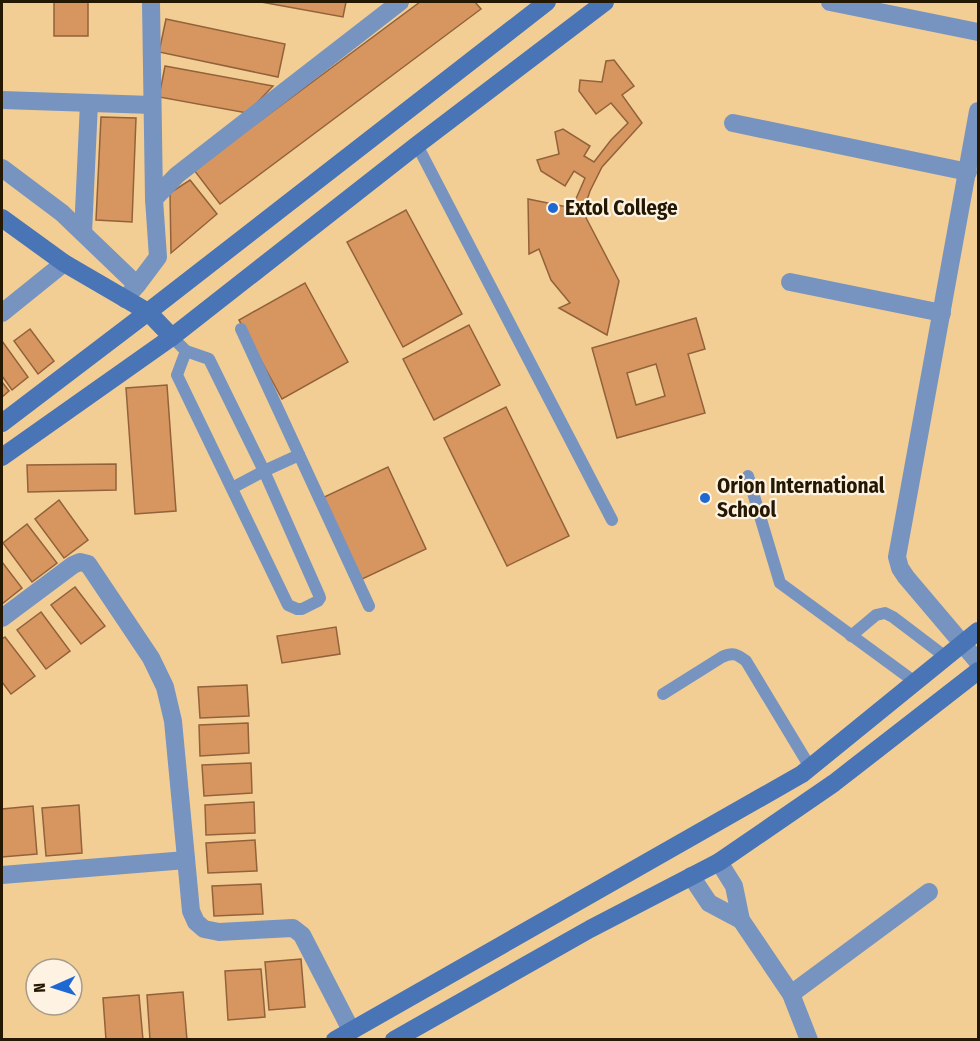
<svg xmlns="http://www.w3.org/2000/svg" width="980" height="1041" font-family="'Fira Sans Condensed',sans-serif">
<rect width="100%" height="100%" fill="#f2ce95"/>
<!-- building -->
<g fill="#d79560" stroke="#93623a" stroke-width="1.5" fill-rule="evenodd">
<rect x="54" y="2" width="34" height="34"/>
<path d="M261,2H346L343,17Z"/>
<path d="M420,2H475L481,9L220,204L194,170Z"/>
<path d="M166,19L285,44L278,77L159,52Z"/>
<path d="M614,60L634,86L622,95L642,123L602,167L590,191L583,212L619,281L607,335L559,308L570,303L551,280L539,249L529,254L528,199L572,208L585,178L574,171L565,186L541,171L537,160L559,154L555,132L563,129L590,146L584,156L594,162L611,140L628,123L611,103L596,114L579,91L580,80L602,82L606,61Z"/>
<path d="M165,66L273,86L247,113L159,97Z"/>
<path d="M101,117L136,118L132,222L96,220Z"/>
<path d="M190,180L217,214L171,253L170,193Z"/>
<path d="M406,210L462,314L403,347L347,242Z"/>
<path d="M305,283L348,362L282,399L239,320Z"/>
<path d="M696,318L705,349L688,354L705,413L617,438L592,348ZM656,364L665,396L636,405L627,373Z"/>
<path d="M469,325L500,385L434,420L403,359Z"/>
<path d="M30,329L54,361L38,374L14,341Z"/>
<path d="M2,341L28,377L12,390L2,376Z"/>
<path d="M2,382L9,391L2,397Z"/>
<path d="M167,385L176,511L135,514L126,388Z"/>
<path d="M506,407L569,536L507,566L444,438Z"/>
<path d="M116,464V490L28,492L27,465Z"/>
<path d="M388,467L426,549L360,580L322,498Z"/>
<path d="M59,500L88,540L64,558L35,519Z"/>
<path d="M27,524L57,563L32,582L3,543Z"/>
<path d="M2,562L22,588L2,604Z"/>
<path d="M75,587L105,626L81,644L51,605Z"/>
<path d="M41,612L70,651L46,669L17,630Z"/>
<path d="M336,627L340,654L282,663L277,636Z"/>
<path d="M5,637L35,676L11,694L2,682V639Z"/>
<path d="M247,685L249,716L200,718L198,687Z"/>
<path d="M248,723L249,753L200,756L199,725Z"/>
<path d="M251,763L252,793L204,796L202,765Z"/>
<path d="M254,802L255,833L206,835L205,805Z"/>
<path d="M79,805L82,853L46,856L42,808Z"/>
<path d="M33,806L37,854L2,857V809Z"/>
<path d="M255,840L257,871L208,873L206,843Z"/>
<path d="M261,884L263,914L214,916L212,886Z"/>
<path d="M301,959L305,1007L269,1010L265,962Z"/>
<path d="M261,969L265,1017L228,1020L225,971Z"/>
<path d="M183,992L187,1040H150L147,995Z"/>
<path d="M139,995L143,1040H106L103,998Z"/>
</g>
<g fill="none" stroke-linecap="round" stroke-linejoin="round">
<!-- lane -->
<g stroke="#7794c1" stroke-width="12">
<path d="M417,145L612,520"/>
<path d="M241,329L369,606"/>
<path d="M172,337L186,351L209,359L264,471L319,595L320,598L318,601L302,609H297L288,605L177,375L186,351"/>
<path d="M748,476L780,583L915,682"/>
<path d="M232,488L264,471L299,455"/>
<path d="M851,636L876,615L885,613L893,617L947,658"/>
<path d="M663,694L722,657C733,652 737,654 746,661L810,767"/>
</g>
<!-- street -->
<g stroke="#7794c1" stroke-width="18">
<path d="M151,2L154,199"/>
<path d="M830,2L978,32"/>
<path d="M2,100L152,105"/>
<path d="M978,111L897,557L900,568L906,577L978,662"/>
<path d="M733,123L968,172"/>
<path d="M2,168L62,213L137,285"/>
<path d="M83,233L89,103"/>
<path d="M790,282L942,313"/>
<path d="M125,299L137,285L158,257L154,199L177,175L400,2"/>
<path d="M2,313L64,263"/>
<path d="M2,618L73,565L80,562L88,564L151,658L165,687L173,721L191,911L196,922L204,929L219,932L293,928L302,935L351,1030"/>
<path d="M719,862L734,886L741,920L791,994L809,1040"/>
<path d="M2,875L186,860"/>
<path d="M691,876L709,903L741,920"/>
<path d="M791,994L929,892"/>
</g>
<!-- secondary -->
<g stroke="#4974b5" stroke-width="18">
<path d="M2,218L64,263L148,312L172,337"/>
<path d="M2,423L148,312L547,2"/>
<path d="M2,457L172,337L417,145L605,2"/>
<path d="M335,1040L802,774L978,631"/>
<path d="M394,1040L590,929L719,862L834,783L978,671"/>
</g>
</g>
<!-- markers -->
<g fill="#1e68d3" stroke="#fef3e3" stroke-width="2">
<circle cx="553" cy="208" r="6"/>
<circle cx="705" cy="498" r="6"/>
</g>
<g text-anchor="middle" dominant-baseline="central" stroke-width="4.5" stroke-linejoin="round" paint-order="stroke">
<!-- poi labels -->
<g font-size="21" font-weight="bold" fill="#251802" stroke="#fef3e3" text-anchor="start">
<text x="565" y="208">Extol College</text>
<text x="717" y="486">Orion International<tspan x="717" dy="24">School</tspan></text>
</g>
</g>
<!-- border -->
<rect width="980" height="1041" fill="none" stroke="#251802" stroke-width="6"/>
<!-- north arrow -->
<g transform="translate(54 987) rotate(267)"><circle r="28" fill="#fef3e3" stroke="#a79b89" stroke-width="1.5"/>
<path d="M0-4.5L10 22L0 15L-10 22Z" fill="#1e68d3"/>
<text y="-9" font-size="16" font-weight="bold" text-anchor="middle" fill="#251802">N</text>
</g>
</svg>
